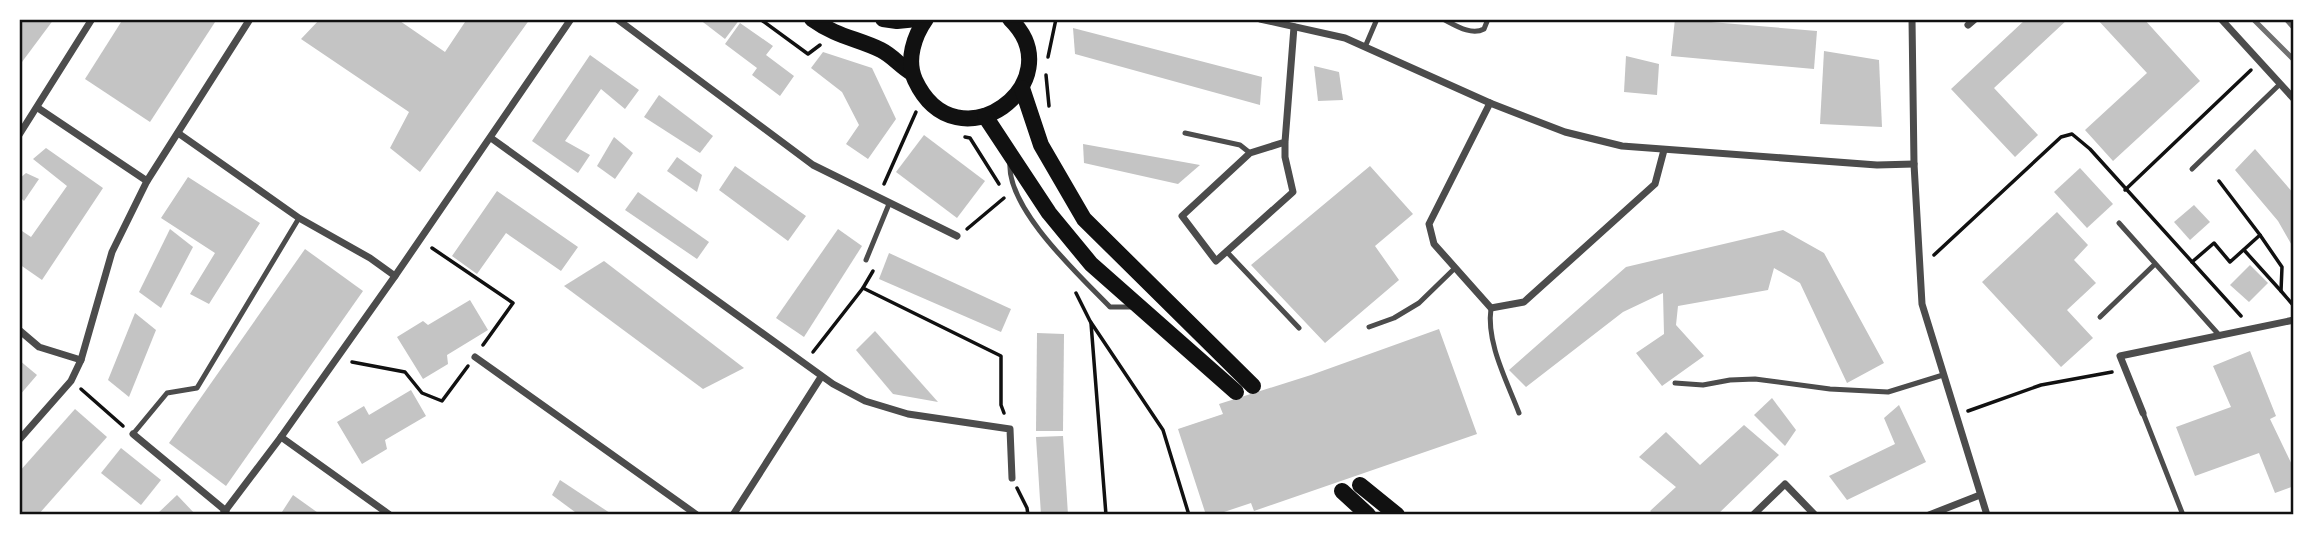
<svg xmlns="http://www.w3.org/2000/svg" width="2313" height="534" font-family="Arial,sans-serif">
<rect width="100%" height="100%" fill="#fff"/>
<!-- building -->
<g fill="#c4c4c4">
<path d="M19,19H54L19,66Z"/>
<path d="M123,19H217L150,122L85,79Z"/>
<path d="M320,19H397L445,52L467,19H530L420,172L390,148L409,112L301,39Z"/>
<path d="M699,19H740L725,39Z"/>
<path d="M1675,19L1817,31L1814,69L1671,56Z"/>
<path d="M2026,19H2068L1994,88L2038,135L2015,157L1951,89Z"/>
<path d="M2097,19H2144L2200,81L2113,161L2085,130L2147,73Z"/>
<path d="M740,23L773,46L766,55L794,76L780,96L752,75L757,68L725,44Z"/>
<path d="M1073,28L1262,77L1260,105L1075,54Z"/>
<path d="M1824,51L1879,60L1882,127L1820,124Z"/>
<path d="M823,52L872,68L896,119L868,159L846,144L859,125L842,92L811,68Z"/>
<path d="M590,55L639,90L625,109L601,89L565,141L590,155L578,173L532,141Z"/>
<path d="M1626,56L1659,64L1657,95L1624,92Z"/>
<path d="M1314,66L1339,72L1343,100L1318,101Z"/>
<path d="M659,95L713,136L700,153L644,117Z"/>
<path d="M924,135L985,181L957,218L896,172Z"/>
<path d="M614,137L633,153L615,179L597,166Z"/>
<path d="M1083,144L1200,165L1178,184L1084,163Z"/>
<path d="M46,148L103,188L42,280L19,264V229L31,237L67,186L33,159Z"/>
<path d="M2255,149L2294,194V249L2278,221L2235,170Z"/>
<path d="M677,157L702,175L697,192L667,171Z"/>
<path d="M735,166L806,216L788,241L719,190Z"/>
<path d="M1370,166L1413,214L1375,246L1399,280L1325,343L1251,265Z"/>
<path d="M2080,168L2113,204L2087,228L2054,192Z"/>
<path d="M26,173L39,179L24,201L19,196V179Z"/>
<path d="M188,177L260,223L209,304L190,294L215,253L161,218Z"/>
<path d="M497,191L578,247L561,271L506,233L477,274L452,256Z"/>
<path d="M638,192L709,242L697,259L625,210Z"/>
<path d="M2194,205L2210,222L2190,240L2174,222Z"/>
<path d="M2057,212L2088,245L2074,260L2096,283L2067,310L2093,338L2061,367L1982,282Z"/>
<path d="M170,229L193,247L161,308L139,292Z"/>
<path d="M838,229L862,246L804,337L776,318Z"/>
<path d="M1783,230L1824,253L1884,363L1847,383L1800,283L1774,268L1768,290L1678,306L1676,325L1704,356L1662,386L1636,353L1664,334L1663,293L1623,312L1526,387L1509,370L1626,267Z"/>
<path d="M305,249L363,291L226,486L169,443Z"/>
<path d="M889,253L1011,309L1001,332L879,279Z"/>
<path d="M604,261L744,368L703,389L564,286Z"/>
<path d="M2250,265L2268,283L2249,302L2230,285Z"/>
<path d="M470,300L488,330L447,355L448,364L423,379L397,337L423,321L428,325Z"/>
<path d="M135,313L156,330L129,397L108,380Z"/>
<path d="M1439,329L1477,434L1254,511L1251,503L1215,515H1206L1178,429L1223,414L1219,404L1311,375Z"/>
<path d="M875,331L938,402L893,394L856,350Z"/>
<path d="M1037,333L1064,334L1063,431H1036Z"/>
<path d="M2250,351L2276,416L2270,419L2294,469V486L2275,493L2259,453L2195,476L2176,427L2231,407L2213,366Z"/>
<path d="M19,360L37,375L19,396Z"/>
<path d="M411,390L426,416L385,440L387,449L362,464L337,422L364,406L369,415Z"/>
<path d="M1772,398L1796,430L1785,446L1754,415Z"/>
<path d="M1899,405L1926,462L1847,500L1829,476L1895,444L1884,418Z"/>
<path d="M75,409L107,437L38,515H19V472Z"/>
<path d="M1744,425L1779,455L1717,515H1654L1650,511L1676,487L1639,457L1666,432L1700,465Z"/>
<path d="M1063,436L1068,515H1041L1036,437Z"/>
<path d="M121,448L161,480L141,505L101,473Z"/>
<path d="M560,480L613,515H579L552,495Z"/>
<path d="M177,495L196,515H156Z"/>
<path d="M293,495L321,515H280Z"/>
</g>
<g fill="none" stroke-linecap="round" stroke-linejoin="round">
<!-- path -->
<g stroke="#111" stroke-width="3.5">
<path d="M760,19L808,54L820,45"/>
<path d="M1048,57L1056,19"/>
<path d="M1046,75L1049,106"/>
<path d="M965,137L970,138L999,184"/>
<path d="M884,184L916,112"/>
<path d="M2125,190L2251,70"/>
<path d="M967,229L1004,198"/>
<path d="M2260,235L2282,267L2281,291L2293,305"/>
<path d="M432,248L513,303L483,345"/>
<path d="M2244,250L2281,291"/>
<path d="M1934,255L2061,137L2072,134L2090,149L2241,316"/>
<path d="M2192,262L2214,243L2230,262L2260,235L2219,181"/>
<path d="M863,288L1001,356V405L1004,413"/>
<path d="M1076,293L1090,321L1163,430L1189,515"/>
<path d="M1091,323L1106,515"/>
<path d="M813,352L863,288L873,271"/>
<path d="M352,362L405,372L422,393L442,401L468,366"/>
<path d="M81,389L123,426"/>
<path d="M1968,411L2041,385L2112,372"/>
<path d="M1017,488L1027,508L1028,515"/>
</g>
<!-- service -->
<g stroke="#4c4c4c" stroke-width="5">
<path d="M1443,19C1455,25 1471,36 1484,29L1488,19"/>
<path d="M1365,47L1377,19"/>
<path d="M1185,133L1240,145L1250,153"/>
<path d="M1010,162C1006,208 1079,275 1110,307H1133"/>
<path d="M2192,169L2280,84"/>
<path d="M2119,223L2220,336"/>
<path d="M1226,251L1299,328"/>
<path d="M866,260L889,204"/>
<path d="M1491,308C1486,343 1507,381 1519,413"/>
<path d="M2100,317L2155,264"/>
<path d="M1369,327L1394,318L1419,303L1455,268"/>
<path d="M1675,383L1703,385L1730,380L1755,379L1830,389L1888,392L1943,375"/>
<path d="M2143,413L2183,515"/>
<path d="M133,434L167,393L197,388L299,218"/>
</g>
<!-- minor -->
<g stroke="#4c4c4c" stroke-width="7">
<path d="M617,19L813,165L957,236"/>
<path d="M1260,19L1345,38L1490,103L1565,132L1622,146L1877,165L1914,164"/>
<path d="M1912,19L1914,164L1922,304L1987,515"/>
<path d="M2221,19L2294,99"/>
<path d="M1968,25L1975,19"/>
<path d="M1490,103L1429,224L1434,244L1491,308L1524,302L1655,184L1664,150"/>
<path d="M38,108L147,181"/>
<path d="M178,133L299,218L370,258L395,276"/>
<path d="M19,135L92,19"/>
<path d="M491,138L833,384L865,401L908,414L1010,429L1012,478"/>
<path d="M1285,142L1250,153L1182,216L1216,261L1293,192L1285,157V142L1294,27"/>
<path d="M19,330L39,347L81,360"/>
<path d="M475,357L697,515"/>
<path d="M2143,413L2120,356L2294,320"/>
<path d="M133,434L226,511"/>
<path d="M281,437L390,515"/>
<path d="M19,440L71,381L81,360L112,252L147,181L250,19"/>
<path d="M222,515L281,437L395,276L571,19"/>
<path d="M733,515L821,377"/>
<path d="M1753,515L1785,484L1815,515"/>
<path d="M1929,515L1980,495"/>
</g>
<!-- primary -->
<g stroke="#111" stroke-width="16">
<path d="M812,19C837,37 856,38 881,50C893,56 901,67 912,73"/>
<path d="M883,19L897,21L917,19"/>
<path d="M926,19C914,36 906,60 915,80C957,170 1075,82 1010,19"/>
<path d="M1022,88L1041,145L1084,219L1253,386"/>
<path d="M985,116L1049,213L1091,264L1236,392"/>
<path d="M1360,485L1397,515"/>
<path d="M1342,491L1368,515"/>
</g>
<!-- rail -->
<g stroke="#707070" stroke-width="5">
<path d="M2253,19L2294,60"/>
<path d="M2286,19L2294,28"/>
</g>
</g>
<!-- border -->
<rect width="2313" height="534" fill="none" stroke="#ffffff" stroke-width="42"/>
<rect x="21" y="21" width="2271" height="492" fill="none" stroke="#111" stroke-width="2.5"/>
</svg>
